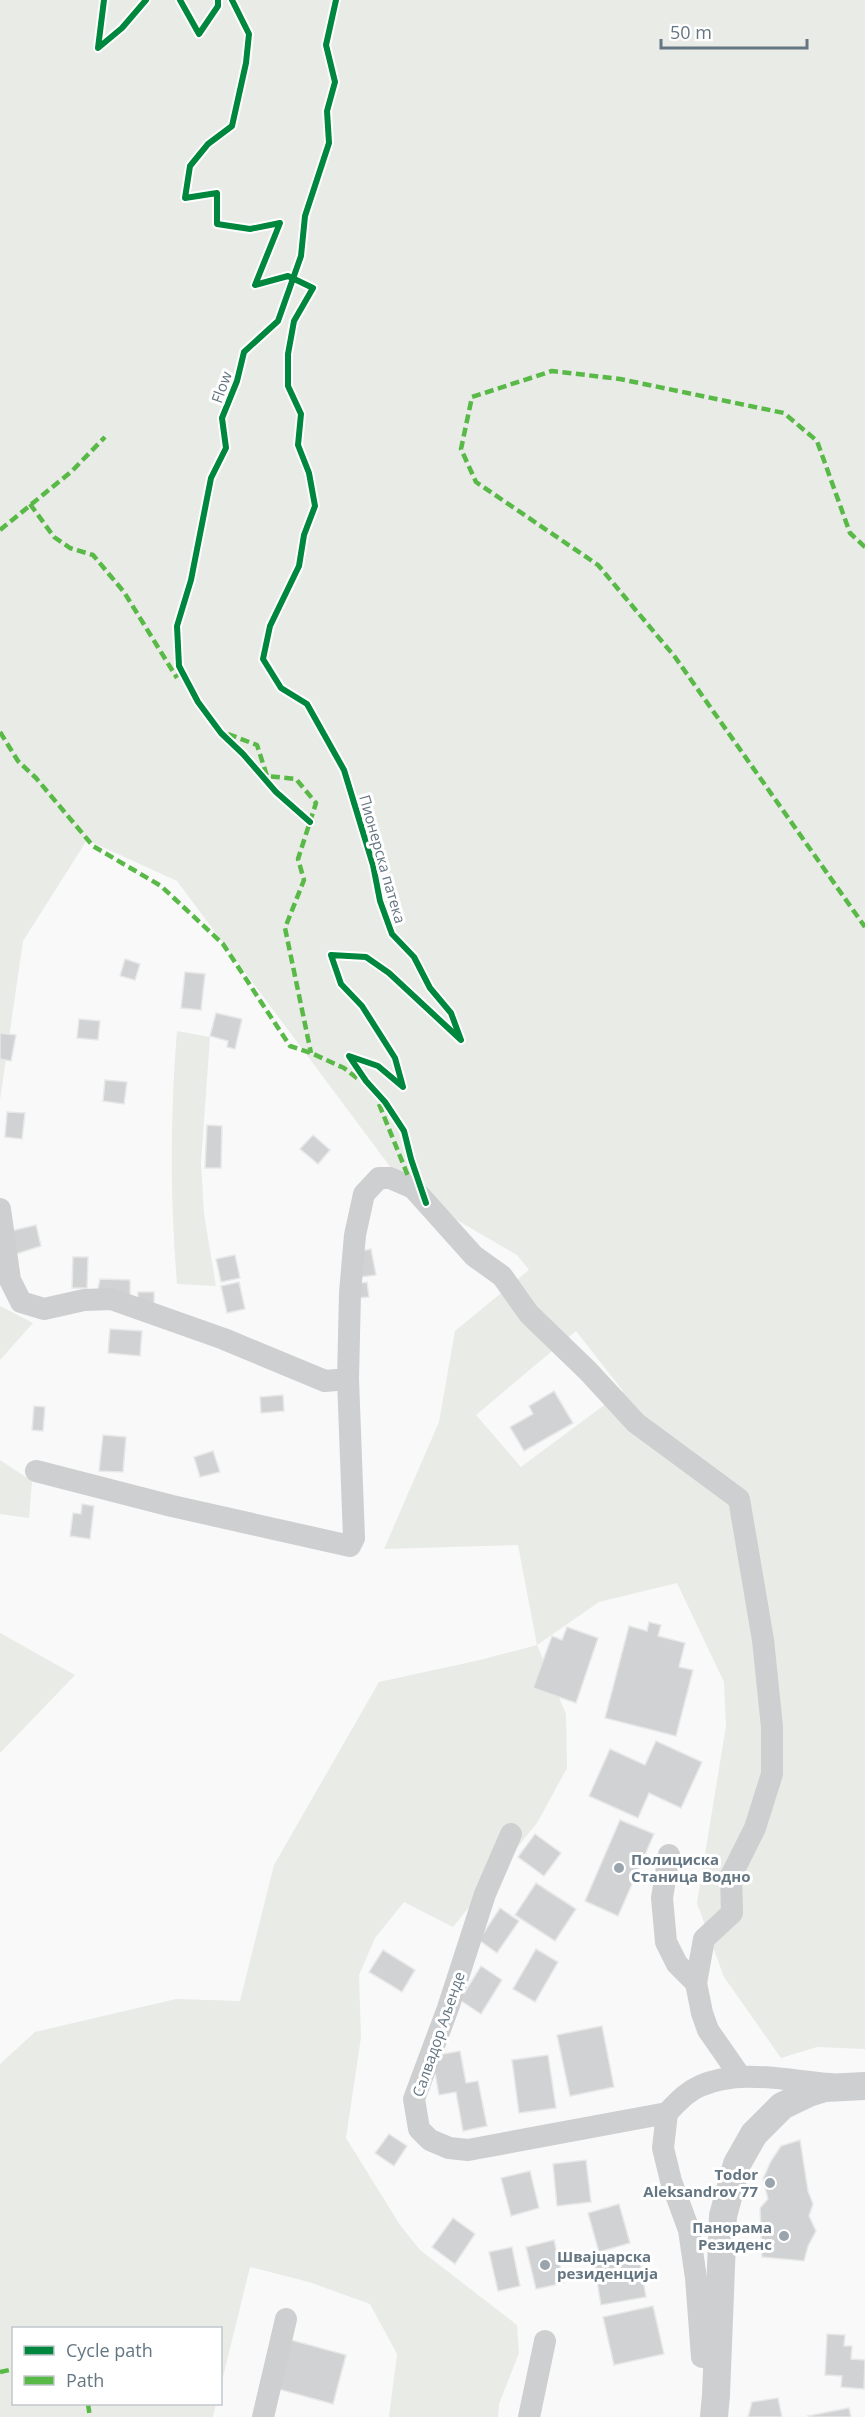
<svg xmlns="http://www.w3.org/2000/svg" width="865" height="2417" font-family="'Open Sans',sans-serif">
<rect width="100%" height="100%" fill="#f9f9f9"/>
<!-- green -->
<g fill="#e8ebe6" fill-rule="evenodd">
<path d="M0,0H865V2049L817,2047L781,2058L724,1977L697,1903L726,1726L724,1682L677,1583L599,1602L537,1645L566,1714L567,1768L537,1823L453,1927L404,1902L375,1938L359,1975L361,2037L346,2138L400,2225L420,2250L517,2325L519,2353L499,2404L498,2417H389L397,2354L370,2304L309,2282L250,2267L221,2385L220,2328H14V2404H216L213,2417H0V2064L35,2032L176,1999L240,2001L274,1865L379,1682L480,1660L537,1645L518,1545L384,1549L439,1422L455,1331L529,1270L517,1255L409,1192L177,881L87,840L23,941L0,1100ZM576,1331L623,1391L521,1467L476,1415Z"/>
<path d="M177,1031L210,1037L201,1162L204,1214L216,1286L177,1284C170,1199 170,1116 177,1031Z"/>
<path d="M0,1306L33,1323L0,1360Z"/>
<path d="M0,1460L32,1481L29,1518L0,1514Z"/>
<path d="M0,1633L75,1675L0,1753Z"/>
</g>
<!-- building -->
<g fill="#d0d2d3" stroke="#e8e8e8" stroke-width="1.5">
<path d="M125,959L140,964L135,980L120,976Z"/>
<path d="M185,972L205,974L201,1010L181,1008Z"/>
<path d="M216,1013L242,1019L235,1049L227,1047L228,1041L210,1036Z"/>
<path d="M79,1019L100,1021L98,1040L77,1038Z"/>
<path d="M0,1033L16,1035L11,1061L0,1059Z"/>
<path d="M105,1080L127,1082L124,1104L103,1101Z"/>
<path d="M7,1112L25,1113L22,1139L5,1137Z"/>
<path d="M207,1125L222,1126L221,1168H205Z"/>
<path d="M313,1135L330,1150L318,1164L300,1149Z"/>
<path d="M36,1225L41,1246L16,1254L11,1231Z"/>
<path d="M371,1249L376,1275L361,1277L357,1252Z"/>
<path d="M235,1255L240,1278L221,1282L216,1259Z"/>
<path d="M73,1257H88L87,1288H72Z"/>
<path d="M100,1279L130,1280V1302L97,1293Z"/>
<path d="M239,1282L245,1309L227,1313L221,1286Z"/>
<path d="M367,1282L369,1297L357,1298L355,1284Z"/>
<path d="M138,1292H154V1305L138,1304Z"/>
<path d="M110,1329L142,1331L140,1356L108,1353Z"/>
<path d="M554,1391L573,1423L524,1451L510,1427L533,1414L529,1406Z"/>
<path d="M283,1395L284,1411L261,1413L260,1397Z"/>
<path d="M34,1406L45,1407L43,1431L32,1430Z"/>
<path d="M103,1435L126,1437L123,1472L99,1471Z"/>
<path d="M213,1451L220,1472L200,1477L194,1457Z"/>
<path d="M82,1504L94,1506L90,1539L70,1536L73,1513L81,1514Z"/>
<path d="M649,1622L661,1625L658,1636L685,1643L679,1667L693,1670L676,1736L605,1718L629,1626L647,1631Z"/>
<path d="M567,1627L598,1638L576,1703L533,1688L552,1636L562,1640Z"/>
<path d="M656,1741L702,1762L681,1808L649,1793L638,1818L589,1796L610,1749L645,1765Z"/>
<path d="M620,1820L654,1834L618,1916L585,1901Z"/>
<path d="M535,1834L561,1853L544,1876L518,1857Z"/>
<path d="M536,1883L576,1909L555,1941L515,1915Z"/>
<path d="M500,1908L519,1921L497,1953L479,1940Z"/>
<path d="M536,1949L558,1962L535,2002L513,1989Z"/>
<path d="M383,1950L415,1970L402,1992L369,1972Z"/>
<path d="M481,1966L502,1980L481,2014L460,2000Z"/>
<path d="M602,2026L614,2087L570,2096L557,2035Z"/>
<path d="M460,2051L466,2083L478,2081L487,2126L463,2131L456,2092L439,2095L432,2056Z"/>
<path d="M548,2055L556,2108L519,2113L512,2060Z"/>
<path d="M389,2134L407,2146L394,2166L375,2153Z"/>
<path d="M800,2140L808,2191L813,2204L809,2216L816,2231L808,2246L804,2261L762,2257L760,2208L768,2199L763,2179L771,2161L781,2146Z"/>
<path d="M586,2160L591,2202L557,2206L553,2164Z"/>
<path d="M530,2171L539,2208L511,2216L501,2178Z"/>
<path d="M619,2204L630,2243L599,2252L588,2213Z"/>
<path d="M453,2218L475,2234L455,2264L432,2247Z"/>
<path d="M554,2240L564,2283L536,2289L526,2247Z"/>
<path d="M512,2247L520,2286L498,2291L489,2252Z"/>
<path d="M639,2256L646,2297L601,2305L594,2264Z"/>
<path d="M653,2306L664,2354L614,2365L603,2317Z"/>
<path d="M827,2334L845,2335L844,2346H852L851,2359L865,2360L864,2389L841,2387L842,2376L825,2375Z"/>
<path d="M291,2340L346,2355L333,2404L278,2389Z"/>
<path d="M778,2398L782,2417H748L752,2402Z"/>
<path d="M849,2408L851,2417H809L808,2416Z"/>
</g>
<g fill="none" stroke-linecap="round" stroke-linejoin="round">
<!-- minor -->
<g stroke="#cecfd0" stroke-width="22">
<path d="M0,1209L10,1280L21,1302L44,1309L84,1300L111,1299L224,1339L325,1381L348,1379L350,1293L355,1235L364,1194L379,1178H390L413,1188L474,1256L502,1276L529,1314L588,1371L636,1423L739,1499L763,1640L772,1727V1774L755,1828L731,1876L732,1913L704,1939L696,1983"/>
<path d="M36,1471L172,1506L350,1546L354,1538L348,1379"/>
<path d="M511,1834L485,1894L448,2008L414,2099L419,2129L430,2140L449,2148L468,2150L667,2113C677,2103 686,2092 700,2086C739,2068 789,2081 830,2084"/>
<path d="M669,1855L662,1898L666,1942L677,1964L696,1983L702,2013L708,2030L740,2076"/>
<path d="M667,2113L663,2148L671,2181L689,2230L696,2278L702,2357"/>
<path d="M263,2417L286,2319"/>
<path d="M529,2417L545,2341"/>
</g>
<!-- tertiary -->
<path stroke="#cecfd0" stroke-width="28" d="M714,2417L716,2395L723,2216L737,2164L754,2134L782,2106L809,2093L825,2088L865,2086"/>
<!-- quiet -->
<g stroke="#58b947" stroke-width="4.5" stroke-dasharray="9 4.5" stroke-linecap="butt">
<path d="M30,504L54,537L70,548L93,555L124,592L177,678"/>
<path d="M0,530L72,471L105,437"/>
<path d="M865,547L850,533L817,441L784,413L620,379L552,371L472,397L461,449L476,482L598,565L675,657L865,927"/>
<path d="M0,732L18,761L36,778L93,846L161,886L223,944L290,1046L311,1053L344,1068L358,1079"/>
<path d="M228,734L257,745L267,776L296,779L316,803L298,859L304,880L285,928L311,1053"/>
<path d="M379,1104L408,1176"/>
<path d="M0,2372L14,2369"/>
<path d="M88,2404L90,2417"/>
</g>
<!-- cycleway casing -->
<g stroke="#fff" stroke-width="10">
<g id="cycleway">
<path d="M104,0L98,48L122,28L146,0"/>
<path d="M180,0L199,34L218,6V0"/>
<path d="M232,0L249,34L246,63L232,126L208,144L190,166L185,198L217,193V224L250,229L280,223L255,285L288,276L313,288L294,321L288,354V386L301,414L298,445L309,473L315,506L304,535L299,566L270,626L263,659L281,688L307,704L344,770L373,865L380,901L392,934L414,957L430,988L451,1013L461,1040L389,973L366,957L331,955L341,984L362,1006L395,1058L403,1087L378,1066L349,1056L366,1081L385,1102L404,1131L411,1159L426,1203"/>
<path d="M310,822L276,792L243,754L221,733L198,702L179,666L177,626L191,580L211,478L226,448L222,418L237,381L244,352L278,321L301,256L305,216L329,143L327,111L335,82L326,45L336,0"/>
</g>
</g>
<!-- cycleway -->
<use href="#cycleway" stroke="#00873e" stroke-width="6"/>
</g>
<!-- markers -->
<g fill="#99a4ac" stroke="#fff" stroke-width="2">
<circle cx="619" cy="1868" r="6"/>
<circle cx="770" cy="2183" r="6"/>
<circle cx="784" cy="2236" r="6"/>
<circle cx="545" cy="2265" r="6"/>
</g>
<g text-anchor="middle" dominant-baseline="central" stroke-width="6" stroke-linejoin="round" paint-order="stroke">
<!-- street labels -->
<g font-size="15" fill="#657683" stroke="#fff">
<text transform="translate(221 387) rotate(-70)">Flow</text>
<text transform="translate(383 859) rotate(74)">Пионерска патека</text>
<text transform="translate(438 2034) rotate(-71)">Салвадор Аљенде</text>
</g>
<!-- poi labels -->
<g font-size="15" font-weight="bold" fill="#657683" stroke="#fff" text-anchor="start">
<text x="631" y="1859">Полициска<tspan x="631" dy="17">Станица Водно</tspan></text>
<text x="758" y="2174" text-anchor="end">Todor<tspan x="758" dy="17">Aleksandrov 77</tspan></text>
<text x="772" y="2227" text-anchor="end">Панорама<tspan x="772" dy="17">Резиденс</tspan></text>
<text x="557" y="2256">Швајцарска<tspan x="557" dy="17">резиденција</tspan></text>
</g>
</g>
<!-- legend -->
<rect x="12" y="2327" width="210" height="78" fill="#ffffff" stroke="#c1c8cd" stroke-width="1.5"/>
<rect x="24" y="2346" width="30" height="9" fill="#00873e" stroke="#c1c8cd" stroke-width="1.5"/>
<text x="66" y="2357" font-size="18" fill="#657683">Cycle path</text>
<rect x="24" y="2376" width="30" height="9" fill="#58b947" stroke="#c1c8cd" stroke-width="1.5"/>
<text x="66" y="2387" font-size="18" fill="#657683">Path</text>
<!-- scale -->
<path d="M661 39v9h146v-9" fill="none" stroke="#657683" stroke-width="3"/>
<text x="670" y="39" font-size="18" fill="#657683" stroke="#ffffff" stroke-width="4.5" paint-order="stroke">50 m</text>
</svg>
